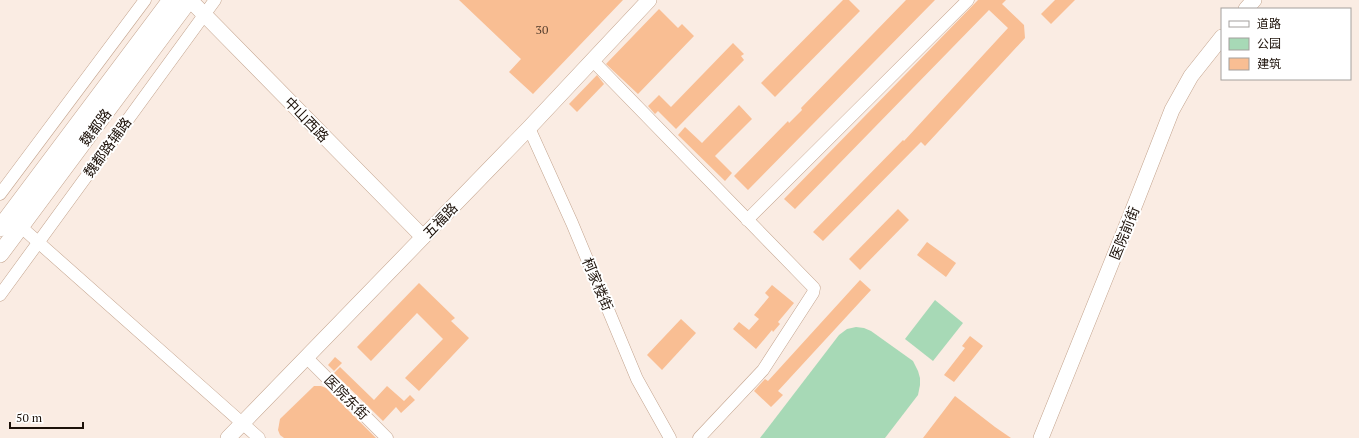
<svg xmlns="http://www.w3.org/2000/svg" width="1359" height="438" font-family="'PT Serif','Noto Sans SC',serif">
<rect width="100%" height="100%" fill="#faece3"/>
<!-- green -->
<g fill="#a7d9b6">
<path d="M935,300L963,323L933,361L905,339Z"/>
<path d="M856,327L864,328L871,331L913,361L918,371L920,378V385L918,395L885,438H760L839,335L847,329Z"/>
</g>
<!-- building -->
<g fill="#f9be93">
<path d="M459,0H623L533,94L509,72L521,59Z"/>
<path d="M843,0H849L860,11L775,97L761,83Z"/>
<path d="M906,0H935L748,190L734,176L788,121L789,123L802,110L801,108Z"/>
<path d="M978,0H1006L1002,4L1024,25L1025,38L925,146L921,142L823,241L813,232L903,140L904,141L1008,28L989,10L795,209L784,199Z"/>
<path d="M1055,0H1075L1051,24L1041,14Z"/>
<path d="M659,9L678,28L682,24L694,36L638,94L606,64Z"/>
<path d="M733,43L744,54L741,56L744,60L676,129L658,111L655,114L648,106L659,95L671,107Z"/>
<path d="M597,75L604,84L577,112L569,104Z"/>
<path d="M739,105L752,119L715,156L732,173L725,181L678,135L685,127L702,143Z"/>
<path d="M898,209L909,220L860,270L849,259Z"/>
<path d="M927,242L956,263L946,277L917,255Z"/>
<path d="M860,280L871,290L778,391L783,395L771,407L754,391L765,379L768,381Z"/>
<path d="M419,283L455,318L451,321L469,338L419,391L405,378L443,339L417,313L371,361L357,347Z"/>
<path d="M772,285L794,303L778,322L780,324L773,332L772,330L756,349L733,329L739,322L749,330L759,319L754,315L769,297L765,293Z"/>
<path d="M681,319L696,333L662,370L647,355Z"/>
<path d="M970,336L983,346L954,382L944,375L965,348L962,346Z"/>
<path d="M335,357L342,363L334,371L328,365Z"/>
<path d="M340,367L374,400L387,386L404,401L410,395L415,400L401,413L396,407L383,421L334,373Z"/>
<path d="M314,386H321L326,388L376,438H284L280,435L278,430L280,419Z"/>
<path d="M955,396L995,427L1011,438H923Z"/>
</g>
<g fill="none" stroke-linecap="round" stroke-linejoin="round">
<!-- minor casing -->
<g stroke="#c3a38d" stroke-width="13">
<g id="minor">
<path d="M593,61L814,288L813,293L763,370L699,438"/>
<path d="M529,128L572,223L637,379L670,438"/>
<path d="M0,194L145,0"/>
<path d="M747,220L968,0"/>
<path d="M20,226L259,438"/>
<path d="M0,295L215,0"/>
<path d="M306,357L387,438"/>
</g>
</g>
<!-- tertiary casing -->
<g stroke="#c3a38d" stroke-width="16">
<g id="tertiary">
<path d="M190,0L423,237"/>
<path d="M1246,9L1254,0"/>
<path d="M228,438L529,128L649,0"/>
<path d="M1041,438L1136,202L1172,110L1191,76L1222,37"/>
</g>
</g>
<!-- secondary casing -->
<g stroke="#c3a38d" stroke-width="18">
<g id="secondary">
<path d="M0,228L171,0"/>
<path d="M0,254L189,0"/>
</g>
</g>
<!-- minor -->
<use href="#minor" stroke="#fff" stroke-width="12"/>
<!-- tertiary -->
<use href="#tertiary" stroke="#fff" stroke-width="15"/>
<!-- secondary -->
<use href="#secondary" stroke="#fff" stroke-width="17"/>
</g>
<g text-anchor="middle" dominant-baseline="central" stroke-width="4" stroke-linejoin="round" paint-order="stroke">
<!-- number labels -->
<g font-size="12" fill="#533c2c">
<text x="542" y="29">30</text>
</g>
<!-- street labels -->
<g font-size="14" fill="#1c1109" stroke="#fff">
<text transform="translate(307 119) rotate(46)">中山西路</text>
<text transform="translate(95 127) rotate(-53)">魏都路</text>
<text transform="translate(107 147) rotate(-54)">魏都路辅路</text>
<text transform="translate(440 220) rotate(-46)">五福路</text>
<text transform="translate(1124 233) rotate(-68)">医院前街</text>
<text transform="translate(598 284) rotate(67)">柯家楼街</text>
<text transform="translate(347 397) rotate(45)">医院东街</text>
</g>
</g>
<!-- legend -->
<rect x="1221" y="8" width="130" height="72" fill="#ffffff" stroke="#a4a09d"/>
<rect x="1229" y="21" width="20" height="6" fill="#ffffff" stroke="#a4a09d"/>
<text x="1257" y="28" font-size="12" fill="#1c1109">道路</text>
<rect x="1229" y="38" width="20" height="12" fill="#a7d9b6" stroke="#a4a09d"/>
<text x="1257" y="48" font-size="12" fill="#1c1109">公园</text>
<rect x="1229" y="58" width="20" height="12" fill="#f9be93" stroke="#a4a09d"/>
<text x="1257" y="68" font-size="12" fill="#1c1109">建筑</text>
<!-- scale -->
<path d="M10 422v6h73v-6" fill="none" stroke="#1c1109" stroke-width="2"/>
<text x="16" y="422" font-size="12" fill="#1c1109" stroke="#ffffff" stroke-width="3" paint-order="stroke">50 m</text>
</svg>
